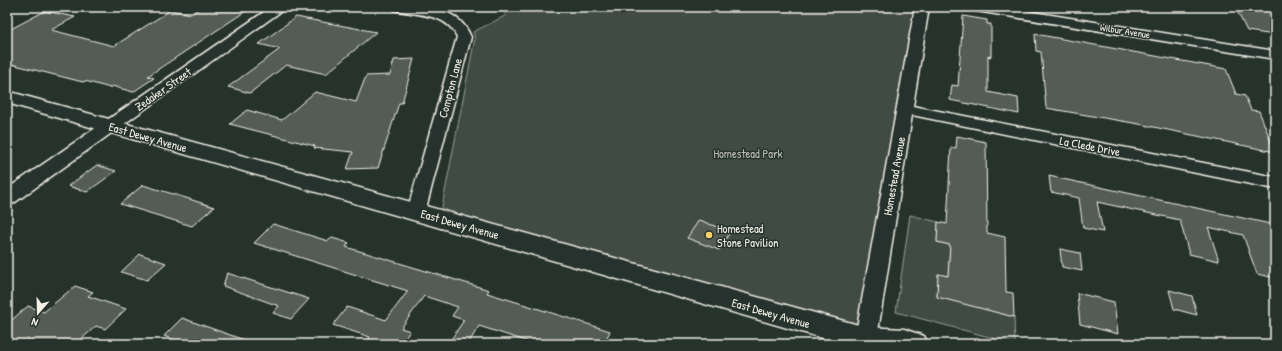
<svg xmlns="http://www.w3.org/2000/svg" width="1282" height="351" font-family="'Patrick Hand',sans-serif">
<rect width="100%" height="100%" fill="#26332d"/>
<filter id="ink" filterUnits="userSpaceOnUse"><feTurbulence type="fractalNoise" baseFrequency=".025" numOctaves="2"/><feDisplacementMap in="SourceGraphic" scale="8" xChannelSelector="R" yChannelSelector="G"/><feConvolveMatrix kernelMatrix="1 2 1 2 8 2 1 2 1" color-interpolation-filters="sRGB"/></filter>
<g filter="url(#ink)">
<!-- green -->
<g fill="#414b45" stroke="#9a9e96">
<path d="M504,7H922L866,339L441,212L475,38L473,32L507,15L502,11Z"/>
<path d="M910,215L938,222L937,242L950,245L948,276L938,274L937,296L1014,317L1015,344L896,312Z"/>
</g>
<!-- building -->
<g fill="#525c55" stroke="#f4f1e8">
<path d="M202,7H252L148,76L154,78L133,92L112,86L110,88L85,81L83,82L7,63V31L45,11L75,17L51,30L114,46L171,10L191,14Z"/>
<path d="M1235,7H1263L1275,9V35L1247,31Z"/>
<path d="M963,16L987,20V24H991V57L988,56V92L1018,98L1019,114L950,100L952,85L958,86Z"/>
<path d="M296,17L376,32L326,74L286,65L250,93L228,87L280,49L259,44Z"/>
<path d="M1035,34L1226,69L1236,94L1245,96L1251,110L1259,111L1275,152L1139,124L1046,108L1041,52L1036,51Z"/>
<path d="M414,59L402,103H399L378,168L347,169L353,152L314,148L315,146L230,124L247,110L282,120L315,92L356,102L366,76L390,75L394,60Z"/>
<path d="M957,136L986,142L987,233L1005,237L1006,292L1013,293L1014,317L937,297L938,274L948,276L950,245L937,242L938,222L947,224L951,147L956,148Z"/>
<path d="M97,165L116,171L87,192L68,186Z"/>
<path d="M1049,176L1275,225V278L1257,274L1243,235L1208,227L1219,261L1189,254L1180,220L1097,202L1103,232L1083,228L1079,198L1051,192Z"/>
<path d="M143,185L186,198L214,207L192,226L120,204Z"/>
<path d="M699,220L730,232L719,250L687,238Z"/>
<path d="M273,224L328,241L332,238L349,243L346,247L489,290L487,293L610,331L604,344H535L479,326L468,344H448L464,320L452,316L458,307L424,296L401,328L410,331L401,344H365L370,337L333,325L347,307L386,320L408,291L254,243Z"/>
<path d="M1060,249L1080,253L1082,271L1062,267Z"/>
<path d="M140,254L166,263L147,280L121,272Z"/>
<path d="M227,273L309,299L291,319L273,313L279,306L223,286Z"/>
<path d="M75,286L93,292L88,296L126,309L105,329L96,326L76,344H7V324L28,306L44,312Z"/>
<path d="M1169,290L1192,296L1197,315L1174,309Z"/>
<path d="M1077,293L1114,302L1118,334L1080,324Z"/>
<path d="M182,318L250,342L249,344H185L164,336Z"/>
</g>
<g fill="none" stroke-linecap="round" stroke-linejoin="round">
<!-- street casing -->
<g stroke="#f4f1e8" stroke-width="3">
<g id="street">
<path d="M271,7H287L14,203L7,205V189Z"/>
<path d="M392,7C423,7 457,4 471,37L425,212L423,217L416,219L409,217L407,212L457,37C447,13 416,15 394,10Z"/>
<path d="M915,7H929L913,106L1275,177V189L912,115L876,344H854Z"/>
<path d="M969,7H1001L1275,51V59L976,11L971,10Z"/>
</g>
</g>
<!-- secondary casing -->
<g stroke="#f4f1e8" stroke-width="3">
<path id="secondary" d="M7,91L866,327L904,329L924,336L928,344H843L7,103Z"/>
</g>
<!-- street -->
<use href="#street" fill="#26332d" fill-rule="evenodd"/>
<!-- secondary -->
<use href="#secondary" fill="#26332d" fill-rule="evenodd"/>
</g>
</g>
<!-- markers -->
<circle fill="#ffd166" stroke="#26332d" stroke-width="1.5" cx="709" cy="235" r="4"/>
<g text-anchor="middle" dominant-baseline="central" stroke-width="3" stroke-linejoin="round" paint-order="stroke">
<!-- far-street labels -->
<g font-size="10" fill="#f4f1e8" stroke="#26332d">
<text transform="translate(1125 31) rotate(9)">Wilbur Avenue</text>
</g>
<!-- street labels -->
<g font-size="12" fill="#f4f1e8" stroke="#26332d">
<text transform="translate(450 88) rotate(-75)">Compton Lane</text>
<text transform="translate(163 89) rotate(-35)">Zedaker Street</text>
<text transform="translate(148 137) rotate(16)">East Dewey Avenue</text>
<text transform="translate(1090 146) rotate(11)">La Clede Drive</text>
<text transform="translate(894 176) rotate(-80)">Homestead Avenue</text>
<text transform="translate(460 224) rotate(16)">East Dewey Avenue</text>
<text transform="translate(771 313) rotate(16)">East Dewey Avenue</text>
</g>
<!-- park labels -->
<g font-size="12" fill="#bebfb7" stroke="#26332d">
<text x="748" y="153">Homestead Park</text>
</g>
<!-- poi labels -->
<g font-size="12" fill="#f4f1e8" stroke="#26332d" text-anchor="start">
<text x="717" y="228">Homestead<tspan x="717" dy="14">Stone Pavilion</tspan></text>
</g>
</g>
<!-- margin -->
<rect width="1282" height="351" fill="none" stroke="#26332d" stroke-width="24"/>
<rect x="12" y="12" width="1258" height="327" fill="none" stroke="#f4f1e8" stroke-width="1.5" filter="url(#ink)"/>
<!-- north arrow -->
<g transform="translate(38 313) rotate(200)" stroke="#26332d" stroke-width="3" paint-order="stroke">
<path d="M0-3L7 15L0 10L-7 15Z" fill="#f4f1e8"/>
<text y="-6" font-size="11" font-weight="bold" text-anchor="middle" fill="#f4f1e8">N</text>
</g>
</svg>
